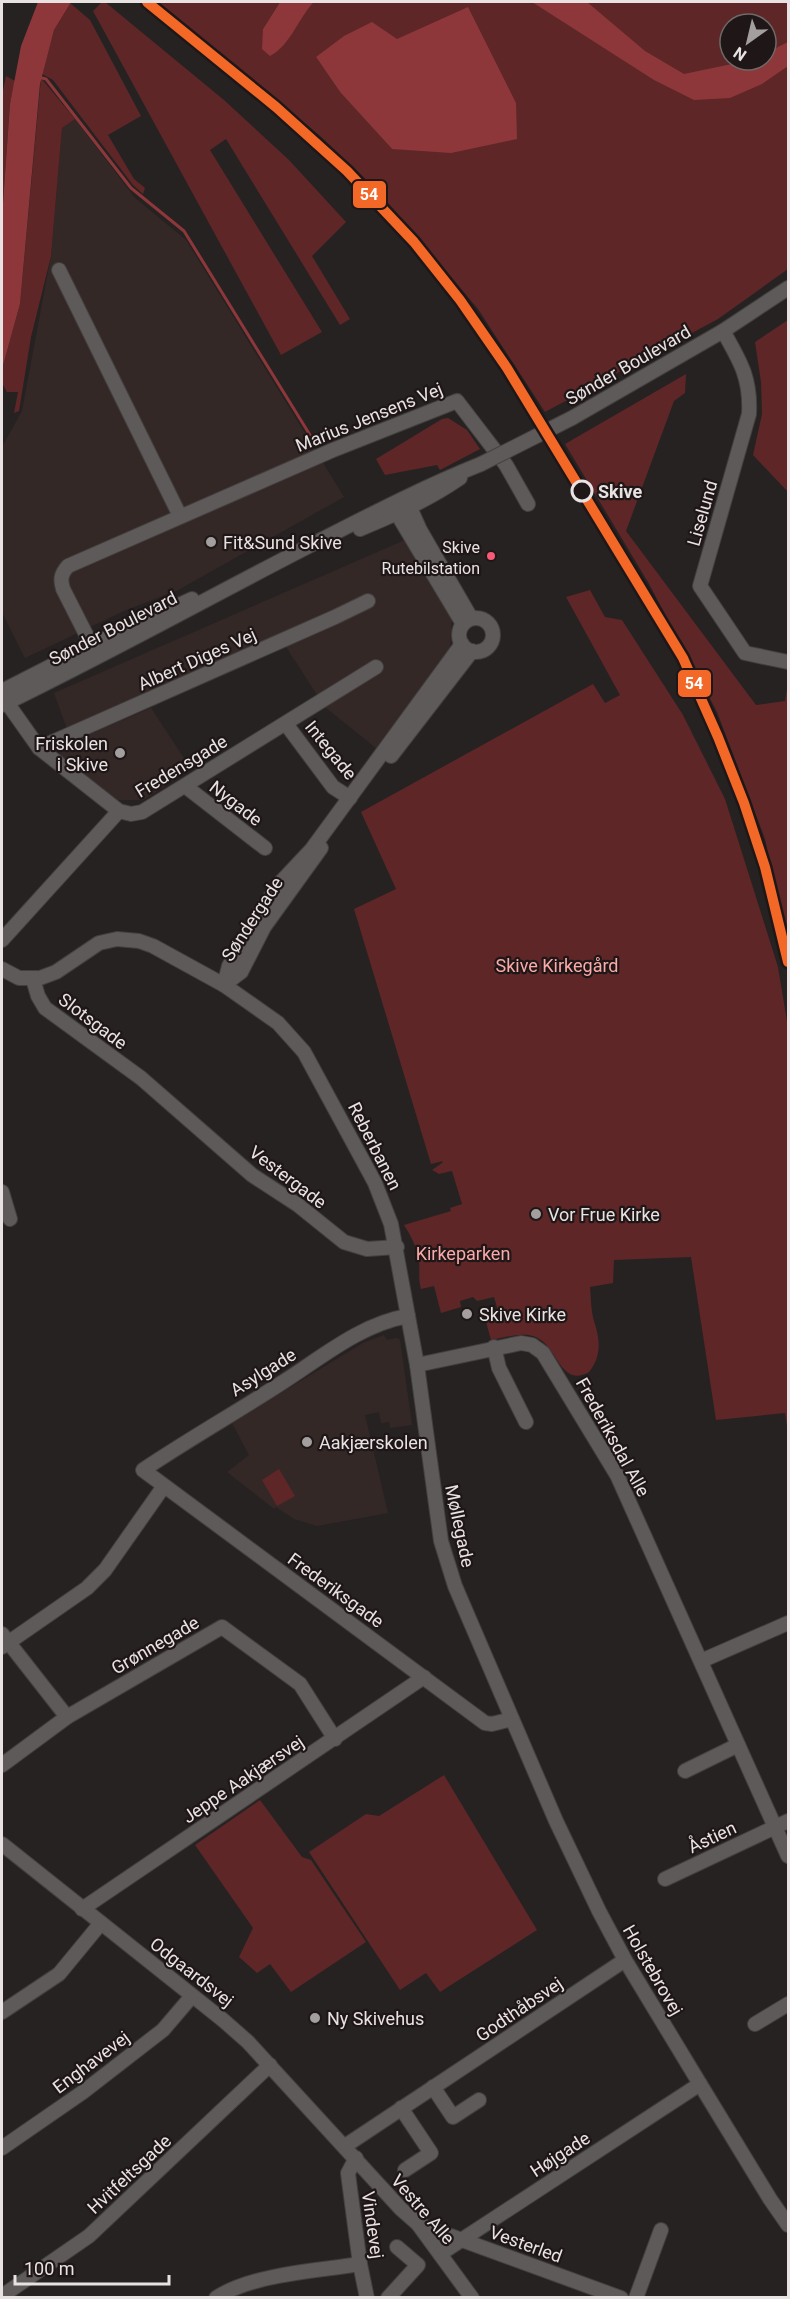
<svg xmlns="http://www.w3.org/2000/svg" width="790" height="2299" font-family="Roboto,sans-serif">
<rect width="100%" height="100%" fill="#262222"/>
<!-- built -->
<g fill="#342827">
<path d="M75,119L135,198L186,240L344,497L178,590L126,610L25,658L2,612V447L22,411L51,256L62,128Z"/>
<path d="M405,540L452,619L450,648L376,748L325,707L281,639L67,729L54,693Z"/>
<path d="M151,708L191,769L143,800H118L60,756L59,751L63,746Z"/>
<path d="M384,1335L387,1340L397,1338L400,1340L412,1425L390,1428L389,1422L381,1423L379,1412L365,1415L388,1513L317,1526L294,1519L276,1507L274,1509L227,1472L249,1455L232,1423L363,1343Z"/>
</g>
<!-- green -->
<g fill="#5e2627" fill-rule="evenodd">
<path d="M102,2H105L224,100L289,160L346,222L312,256L350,319L340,325L226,139L210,150L322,332L281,355L93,11Z"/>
<path d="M156,2H280L263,29L308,8L314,2H788V269L718,319L545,412L478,309L377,190L319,135ZM730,24H766V60H730ZM397,39L392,149L340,92L316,57Z"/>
<path d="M70,3L90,20L141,116L108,135L134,179L145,188L143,194L133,185L53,80L42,74L54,30Z"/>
<path d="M6,76L15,81L10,104L2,217V95Z"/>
<path d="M41,78L75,119L62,128L51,256L31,337L19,411L14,413L18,392H7L2,383V369L20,304Z"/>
<path d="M788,320V492L753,455L762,414L761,382L755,342Z"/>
<path d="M686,374L685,393L674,401L626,531L756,705L785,701L788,683V944L765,839L717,712L648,582L565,444Z"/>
<path d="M448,418L467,430L480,449L440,470L437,465L385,475L376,459L442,419Z"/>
<path d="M590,590L605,617L622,620L683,715L725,799L778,967L788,1027V1433L785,1413L716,1420L691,1257L614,1260L613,1283L590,1287C591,1298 591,1311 594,1321C600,1339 602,1356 589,1372C559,1389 558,1343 533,1336C520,1332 504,1338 491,1340L486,1322L500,1318L494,1297L477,1301L473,1297L460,1301L461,1307L441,1313L434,1286L421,1289C418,1279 420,1271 419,1261C417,1247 411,1236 404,1225L451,1211L450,1208L462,1204L452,1171L439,1174L432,1170L442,1163L443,1161L431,1164L354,909L396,889L361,812L593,684L605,703L620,695L566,597Z"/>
<path d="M279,1469L295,1496L277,1506L262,1480Z"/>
<path d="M444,1775L537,1930L440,1992L426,1973L400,1990L309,1852L366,1814L379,1816Z"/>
<path d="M260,1800L302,1857L311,1860L366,1942L291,1992L270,1964L257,1973L239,1957L253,1928L195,1845Z"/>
</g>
<!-- water -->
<g fill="#8d373a">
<path d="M38,2H71L54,30L40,84L20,304L2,369V217L10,104L21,46Z"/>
<path d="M280,2H314C298,18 291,45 270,56L262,49L263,29Z"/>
<path d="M532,2H587L645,51L684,74L751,60H766V53L788,42V66L762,84L730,98L694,100L654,80Z"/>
<path d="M468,7L516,103L517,139L451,153L392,149L340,92L316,57L344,36L372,22L397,39Z"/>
</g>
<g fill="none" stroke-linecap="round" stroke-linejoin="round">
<!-- stream -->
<path stroke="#8d373a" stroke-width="3" d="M38,77L46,79L131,188L184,231L310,435"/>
<!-- minor casing -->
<g stroke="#423f3f" stroke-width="16">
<g id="minor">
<path d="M59,270L180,516"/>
<path d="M723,331C740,361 751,378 749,414L700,586L745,653L788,662"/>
<path d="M572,418L723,331L788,288"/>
<path d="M407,501L420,530L471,618"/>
<path d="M393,507L463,624"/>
<path d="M360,529C396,514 428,500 460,478"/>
<circle cx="476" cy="635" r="17"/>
<path d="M97,656L63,589C60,579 61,574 68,566L333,450L457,401L506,465L528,504"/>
<path d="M2,691L92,645L192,599"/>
<path d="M3,697L39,748L119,811L131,814L142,812L376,667"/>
<path d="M2,705C105,655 206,599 309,546C366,517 421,488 481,464"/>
<path d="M286,724L333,787L350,798"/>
<path d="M39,748L335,617L368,601"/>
<path d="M391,756L472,651"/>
<path d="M185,786L265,848"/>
<path d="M2,940L119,811"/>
<path d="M2,969L19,978H40L56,972L99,943L117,939L139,941L153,946L224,985L278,1023L304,1052L375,1183L391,1224L417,1365L441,1541L455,1586L556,1821L599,1911L625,1960L700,2084L770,2199L788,2225"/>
<path d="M33,979L38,996L45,1008L141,1078L252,1175L298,1205L344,1242L367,1249L397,1247"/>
<path d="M224,985L229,966L260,912L280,883L312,849L462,644"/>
<path d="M224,985L241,972L264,927L321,848"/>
<path d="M2,1192L10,1219"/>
<path d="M408,1316C361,1324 322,1357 283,1382C237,1412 189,1439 143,1470L485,1723L492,1724L512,1719"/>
<path d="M494,1347L499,1368L526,1422"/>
<path d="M417,1365L521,1343L532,1345L543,1353L617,1475L788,1856"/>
<path d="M2,1634L67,1717"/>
<path d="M2,1647L87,1588L105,1570L164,1486"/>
<path d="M701,1661L788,1623"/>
<path d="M2,1765L67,1717L222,1627L300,1684L335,1739"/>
<path d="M685,1771L738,1745"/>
<path d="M2,1844L223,2020L248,2042L401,2209L418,2224L472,2298"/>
<path d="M665,1879L788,1821"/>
<path d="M82,1909L424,1677"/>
<path d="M2,2012L59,1974L101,1923"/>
<path d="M755,2024L788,2004"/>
<path d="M433,2087L453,2117L479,2100"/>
<path d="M401,2108L431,2153L405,2170"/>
<path d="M345,2146L625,1960"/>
<path d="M2,2148L83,2092L163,2030L192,1996"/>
<path d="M356,2158L348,2173L349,2181L360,2264L367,2298"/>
<path d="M418,2224L621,2298"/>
<path d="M440,2254L700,2084"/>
<path d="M2,2296L89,2236L270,2065"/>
<path d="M216,2298C252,2274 317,2271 360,2264"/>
<path d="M388,2298L418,2265L397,2247"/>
<path d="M636,2298L661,2230"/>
</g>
</g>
<!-- minor -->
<use href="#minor" stroke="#5e5a5a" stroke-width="14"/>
<!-- minor-bridge casing -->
<g stroke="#423f3f" stroke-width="16" stroke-linecap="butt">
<path id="minor-bridge" d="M481,464L572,418"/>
</g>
<!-- minor-bridge -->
<use href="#minor-bridge" stroke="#5e5a5a" stroke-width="14"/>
<!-- rail-1 casing -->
<g stroke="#1f1717" stroke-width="15">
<path id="rail-1" d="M147,2L276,107L347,171L414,242L460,300L507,368L683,658L718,737L744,803L765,867L788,962"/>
</g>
<!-- rail-1 -->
<use href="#rail-1" stroke="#f36827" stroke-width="10"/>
</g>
<!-- markers -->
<circle fill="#1f1717" stroke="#e8e3e2" stroke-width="3" cx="582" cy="491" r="10"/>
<g fill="#a49f9f" stroke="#1f1717" stroke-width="2">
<circle cx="211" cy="542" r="6"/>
<circle cx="120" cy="753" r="6"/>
<circle cx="536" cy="1214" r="6"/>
<circle cx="467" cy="1314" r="6"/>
<circle cx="307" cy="1442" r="6"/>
<circle cx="315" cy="2018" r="6"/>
</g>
<circle fill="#f75a77" stroke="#1f1717" stroke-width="2" cx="491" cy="556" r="5"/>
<g text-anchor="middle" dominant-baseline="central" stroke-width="4.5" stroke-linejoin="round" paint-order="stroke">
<!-- bus labels -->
<g font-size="16" fill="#e8e3e2" stroke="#1f1717" text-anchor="end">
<text x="480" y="547">Skive<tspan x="480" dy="21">Rutebilstation</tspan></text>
</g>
<!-- street labels -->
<g font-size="18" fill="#e8e3e2" stroke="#1f1717">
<text transform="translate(628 365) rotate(-30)">Sønder Boulevard</text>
<text transform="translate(369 417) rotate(-22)">Marius Jensens Vej</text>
<text transform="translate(702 513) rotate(-74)">Liselund</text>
<text transform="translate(113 628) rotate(-27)">Sønder Boulevard</text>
<text transform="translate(197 659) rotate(-24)">Albert Diges Vej</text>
<text transform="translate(331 750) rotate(51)">Integade</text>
<text transform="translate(181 766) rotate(-31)">Fredensgade</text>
<text transform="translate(236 803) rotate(38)">Nygade</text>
<text transform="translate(252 919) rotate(-57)">Søndergade</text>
<text transform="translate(93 1021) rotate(37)">Slotsgade</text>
<text transform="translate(375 1146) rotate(63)">Reberbanen</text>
<text transform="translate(288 1177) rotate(37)">Vestergade</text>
<text transform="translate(263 1372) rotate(-32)">Asylgade</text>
<text transform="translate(613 1437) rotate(61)">Frederiksdal Alle</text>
<text transform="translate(460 1526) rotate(78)">Møllegade</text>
<text transform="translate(336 1590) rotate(36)">Frederiksgade</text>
<text transform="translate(155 1645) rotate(-30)">Grønnegade</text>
<text transform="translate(243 1779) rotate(-34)">Jeppe Aakjærsvej</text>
<text transform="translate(712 1837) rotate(-25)">Åstien</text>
<text transform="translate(653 1970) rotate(60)">Holstebrovej</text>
<text transform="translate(192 1972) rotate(38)">Odgaardsvej</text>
<text transform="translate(519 2009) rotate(-34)">Godthåbsvej</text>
<text transform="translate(91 2062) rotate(-37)">Enghavevej</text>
<text transform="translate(560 2154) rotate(-33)">Højgade</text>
<text transform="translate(129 2174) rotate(-43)">Hvitfeltsgade</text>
<text transform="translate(423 2209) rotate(49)">Vestre Alle</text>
<text transform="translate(373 2225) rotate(82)">Vindevej</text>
<text transform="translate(526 2244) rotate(20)">Vesterled</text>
</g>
<!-- stop labels -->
<g font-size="18" font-weight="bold" fill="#e8e3e2" stroke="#1f1717" text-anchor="start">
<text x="598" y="491">Skive</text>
</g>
<!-- poi labels -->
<g font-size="18" fill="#e8e3e2" stroke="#1f1717" text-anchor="start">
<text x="223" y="542">Fit&amp;Sund Skive</text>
<text x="108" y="743" text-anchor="end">Friskolen<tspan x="108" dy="21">i Skive</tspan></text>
<text x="548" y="1214">Vor Frue Kirke</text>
<text x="479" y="1314">Skive Kirke</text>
<text x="319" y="1442">Aakjærskolen</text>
<text x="327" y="2018">Ny Skivehus</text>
</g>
<!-- park labels -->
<g font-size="18" fill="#faaaa8" stroke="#1f1717">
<text x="557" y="965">Skive Kirkegård</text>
<text x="463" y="1253">Kirkeparken</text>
</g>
</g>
<g stroke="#1f1717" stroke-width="2">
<rect x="352" y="180" width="35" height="29" rx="6" fill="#f36827"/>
<rect x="677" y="669" width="35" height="29" rx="6" fill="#f36827"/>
</g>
<g font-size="16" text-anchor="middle" font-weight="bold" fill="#fff">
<text x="369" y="200">54</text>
<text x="694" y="689">54</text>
</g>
<!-- border -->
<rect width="790" height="2299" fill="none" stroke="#e8e3e2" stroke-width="6"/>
<!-- north arrow -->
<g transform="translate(748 42) rotate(214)"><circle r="28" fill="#1f1717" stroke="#6f6968" stroke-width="1.5"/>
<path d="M0-4.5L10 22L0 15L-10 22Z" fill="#a49f9f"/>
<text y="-9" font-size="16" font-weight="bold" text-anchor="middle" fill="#e8e3e2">N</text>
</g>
<!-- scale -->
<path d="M15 2275v9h154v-9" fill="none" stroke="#e8e3e2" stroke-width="3"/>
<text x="24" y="2275" font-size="18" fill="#e8e3e2" stroke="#1f1717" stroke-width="4.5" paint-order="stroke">100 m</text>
</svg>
